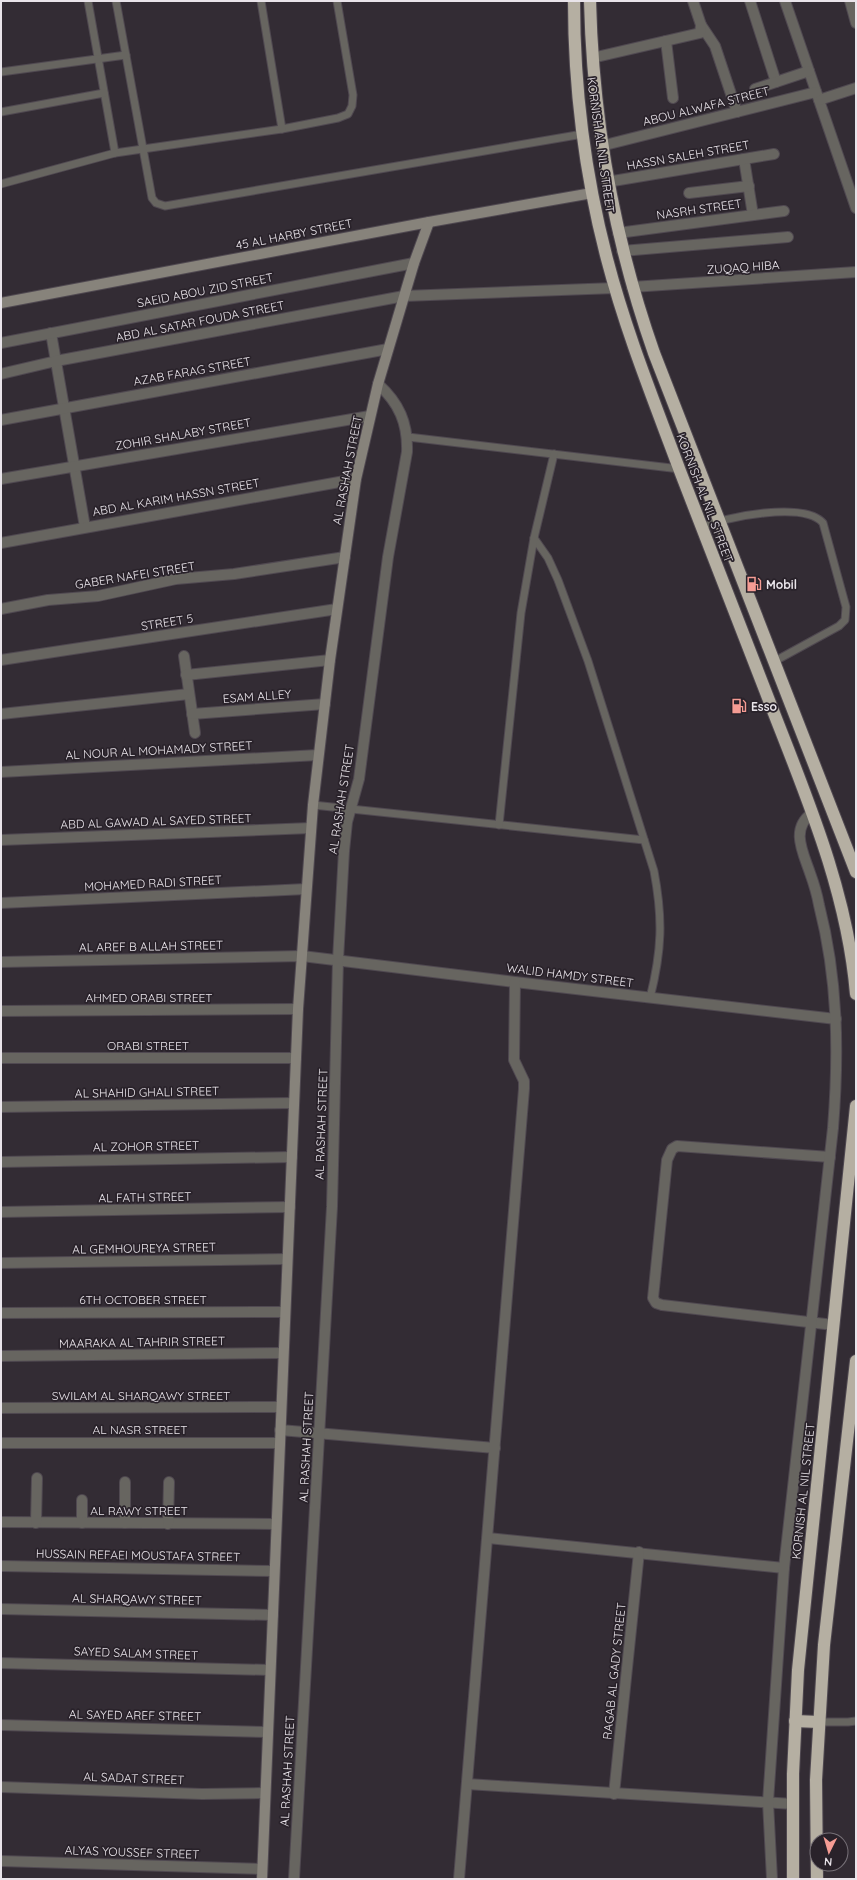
<svg xmlns="http://www.w3.org/2000/svg" width="857" height="1880" font-family="Quicksand,sans-serif">
<rect width="100%" height="100%" fill="#332c34"/>
<g fill="none" stroke-linecap="round" stroke-linejoin="round">
<!-- lane casing -->
<g stroke="#504951" stroke-width="9">
<g id="lane">
<path d="M88,1L115,153L282,129L338,118L348,114L352,106L353,95L337,1"/>
<path d="M116,1L152,198L156,203L165,206L583,134"/>
<path d="M261,1L282,129"/>
<path d="M1,72L126,55"/>
<path d="M1,112L104,93"/>
<path d="M1,184L115,153"/>
<path d="M408,437L680,469"/>
<path d="M701,527C726,517 804,501 823,523L846,607L845,620L839,626L775,661"/>
<path d="M534,538L548,558L558,580L588,661L654,871C663,919 662,950 650,998"/>
<path d="M313,805L644,840"/>
<path d="M499,825L521,613L534,538L554,454"/>
<path d="M819,1722H848L856,1721"/>
</g>
</g>
<!-- street casing -->
<g stroke="#504951" stroke-width="12">
<g id="street">
<path d="M750,1L776,82"/>
<path d="M785,1L856,208"/>
<path d="M850,1L856,23"/>
<path d="M701,25L715,46L737,112"/>
<path d="M666,41L673,98"/>
<path d="M592,58L700,33L701,25L693,1"/>
<path d="M755,89L809,71"/>
<path d="M819,100L856,88"/>
<path d="M601,146L816,92"/>
<path d="M744,159L753,215"/>
<path d="M607,182L774,154"/>
<path d="M689,193L749,186"/>
<path d="M618,233L784,211"/>
<path d="M622,251L788,237"/>
<path d="M632,287L856,272"/>
<path d="M51,333L85,527"/>
<path d="M1,343L414,263"/>
<path d="M1,374L56,361L404,296L615,288"/>
<path d="M1,420L388,349"/>
<path d="M1,479L370,416"/>
<path d="M1,543L356,479"/>
<path d="M1,609L48,600L98,596L176,579L234,574L345,557"/>
<path d="M184,656L195,733"/>
<path d="M1,660L337,609"/>
<path d="M186,675L330,660"/>
<path d="M1,714L189,694"/>
<path d="M192,714L325,704"/>
<path d="M1,772L318,755"/>
<path d="M1,840L311,828"/>
<path d="M1,903L306,889"/>
<path d="M1,962L302,956L515,982L836,1019"/>
<path d="M1,1011L298,1009"/>
<path d="M1,1058H296"/>
<path d="M1,1107L294,1103"/>
<path d="M830,1157L677,1146L672,1149L667,1160L653,1298L656,1303L662,1305L834,1325"/>
<path d="M1,1162L292,1157"/>
<path d="M1,1212L290,1207"/>
<path d="M1,1263L287,1259"/>
<path d="M1,1313L285,1312"/>
<path d="M1,1356L283,1353"/>
<path d="M1,1408L281,1407"/>
<path d="M280,1430L495,1448"/>
<path d="M1,1443H280"/>
<path d="M125,1482V1523"/>
<path d="M82,1500V1523"/>
<path d="M1,1522L276,1524"/>
<path d="M36,1523L37,1478"/>
<path d="M168,1524L169,1482"/>
<path d="M488,1538L784,1568"/>
<path d="M1,1566L274,1571"/>
<path d="M1,1609L273,1615"/>
<path d="M1,1663L270,1670"/>
<path d="M1,1725L268,1732"/>
<path d="M467,1784L793,1804"/>
<path d="M1,1787L202,1794L265,1793"/>
<path d="M614,1794L639,1552"/>
<path d="M1,1861L262,1869"/>
<path d="M294,1879L332,1207L338,960L344,851L347,822L359,779L388,557L407,452C408,423 399,403 378,384"/>
<path d="M459,1879L524,1089V1081L514,1060L515,982"/>
<path d="M772,1879L768,1802L784,1568L833,1128C839,1052 838,979 819,905C817,894 814,884 810,873C803,852 790,829 812,813"/>
</g>
</g>
<!-- secondary casing -->
<g stroke="#504951" stroke-width="12">
<g id="secondary">
<path d="M1,303L429,222L592,193"/>
<path d="M262,1879L298,1009L313,805L330,660L356,479L378,384L414,263L429,222"/>
</g>
</g>
<!-- highway casing -->
<g stroke="#504951" stroke-width="14">
<g id="highway">
<path d="M574,1C574,88 585,175 607,259C626,332 654,401 680,471C708,544 736,617 765,690C803,789 847,887 856,994"/>
<path d="M590,1C593,123 614,239 654,353L856,872"/>
<path d="M795,1721L819,1722"/>
<path d="M793,1879V1774L798,1670L856,1106"/>
<path d="M817,1879L816,1780L824,1645L856,1361"/>
</g>
</g>
<!-- lane -->
<use href="#lane" stroke="#676560" stroke-width="7"/>
<!-- street -->
<use href="#street" stroke="#676560" stroke-width="10"/>
<!-- secondary -->
<use href="#secondary" stroke="#87837b" stroke-width="10"/>
<!-- highway -->
<use href="#highway" stroke="#b5afa2" stroke-width="12"/>
</g>
<!-- icons -->
<defs>
<g id="fuel-bare" transform="scale(1.2)"><path d="M-5.5-6h7V0h2V4h1.3V-2.5L3-4.5l.8-.8L6-3V5H2.5V1h-1V6h-7ZM-4.2-4.7v3.2H.2V-4.7Z" fill="#f59c94" stroke="#29222a" stroke-width="2.5" paint-order="stroke"/></g>
</defs>
<g fill-rule="evenodd">
<use href="#fuel-bare" x="754" y="584"/>
<use href="#fuel-bare" x="739" y="706"/>
</g>
<g text-anchor="middle" dominant-baseline="central" stroke-width="3.5" stroke-linejoin="round" paint-order="stroke">
<!-- street labels -->
<g font-size="12" fill="#e9e4ea" stroke="#29222a">
<text transform="translate(706 106) rotate(-14)">ABOU ALWAFA STREET</text>
<text transform="translate(601 145) rotate(82)">KORNISH AL NIL STREET</text>
<text transform="translate(688 155) rotate(-10)">HASSN SALEH STREET</text>
<text transform="translate(699 209) rotate(-8)">NASRH STREET</text>
<text transform="translate(294 234) rotate(-11)">45 AL HARBY STREET</text>
<text transform="translate(743 267) rotate(-4)">ZUQAQ HIBA</text>
<text transform="translate(205 290) rotate(-11)">SAEID ABOU ZID STREET</text>
<text transform="translate(200 321) rotate(-11)">ABD AL SATAR FOUDA STREET</text>
<text transform="translate(192 371) rotate(-10)">AZAB FARAG STREET</text>
<text transform="translate(183 434) rotate(-10)">ZOHIR SHALABY STREET</text>
<text transform="translate(347 470) rotate(-79)">AL RASHAH STREET</text>
<text transform="translate(176 497) rotate(-10)">ABD AL KARIM HASSN STREET</text>
<text transform="translate(705 498) rotate(69)">KORNISH AL NIL STREET</text>
<text transform="translate(135 575) rotate(-9)">GABER NAFEI STREET</text>
<text transform="translate(167 622) rotate(-9)">STREET 5</text>
<text transform="translate(257 696) rotate(-4)">ESAM ALLEY</text>
<text transform="translate(159 750) rotate(-3)">AL NOUR AL MOHAMADY STREET</text>
<text transform="translate(341 799) rotate(-81)">AL RASHAH STREET</text>
<text transform="translate(156 821) rotate(-2)">ABD AL GAWAD AL SAYED STREET</text>
<text transform="translate(153 883) rotate(-3)">MOHAMED RADI STREET</text>
<text transform="translate(151 946) rotate(-1)">AL AREF B ALLAH STREET</text>
<text transform="translate(570 975) rotate(7)">WALID HAMDY STREET</text>
<text x="149" y="997">AHMED ORABI STREET</text>
<text x="148" y="1045">ORABI STREET</text>
<text transform="translate(147 1092) rotate(-1)">AL SHAHID GHALI STREET</text>
<text transform="translate(321 1124) rotate(-88)">AL RASHAH STREET</text>
<text transform="translate(146 1146) rotate(-1)">AL ZOHOR STREET</text>
<text transform="translate(145 1197) rotate(-1)">AL FATH STREET</text>
<text transform="translate(144 1248) rotate(-1)">AL GEMHOUREYA STREET</text>
<text x="143" y="1299">6TH OCTOBER STREET</text>
<text transform="translate(142 1342) rotate(-1)">MAARAKA AL TAHRIR STREET</text>
<text x="141" y="1395">SWILAM AL SHARQAWY STREET</text>
<text x="140" y="1429">AL NASR STREET</text>
<text transform="translate(306 1447) rotate(-87)">AL RASHAH STREET</text>
<text transform="translate(803 1491) rotate(-84)">KORNISH AL NIL STREET</text>
<text x="139" y="1510">AL RAWY STREET</text>
<text transform="translate(138 1555) rotate(1)">HUSSAIN REFAEI MOUSTAFA STREET</text>
<text transform="translate(137 1599) rotate(1)">AL SHARQAWY STREET</text>
<text transform="translate(136 1653) rotate(2)">SAYED SALAM STREET</text>
<text transform="translate(614 1671) rotate(-84)">RAGAB AL GADY STREET</text>
<text transform="translate(135 1715) rotate(1)">AL SAYED AREF STREET</text>
<text transform="translate(287 1771) rotate(-87)">AL RASHAH STREET</text>
<text transform="translate(134 1778) rotate(2)">AL SADAT STREET</text>
<text transform="translate(132 1852) rotate(2)">ALYAS YOUSSEF STREET</text>
</g>
<!-- poi labels -->
<g font-size="12" font-weight="bold" fill="#e9e4ea" stroke="#29222a" text-anchor="start">
<text x="766" y="584">Mobil</text>
<text x="751" y="706">Esso</text>
</g>
</g>
<!-- border -->
<rect width="857" height="1880" fill="none" stroke="#e9e4ea" stroke-width="4"/>
<!-- north arrow -->
<g transform="translate(829 1852) rotate(185)"><circle r="19" fill="#29222a" stroke="#767077"/>
<path d="M0-3L7 15L0 10L-7 15Z" fill="#f59c94"/>
<text y="-6" font-size="11" font-weight="bold" text-anchor="middle" fill="#e9e4ea">N</text>
</g>
</svg>
